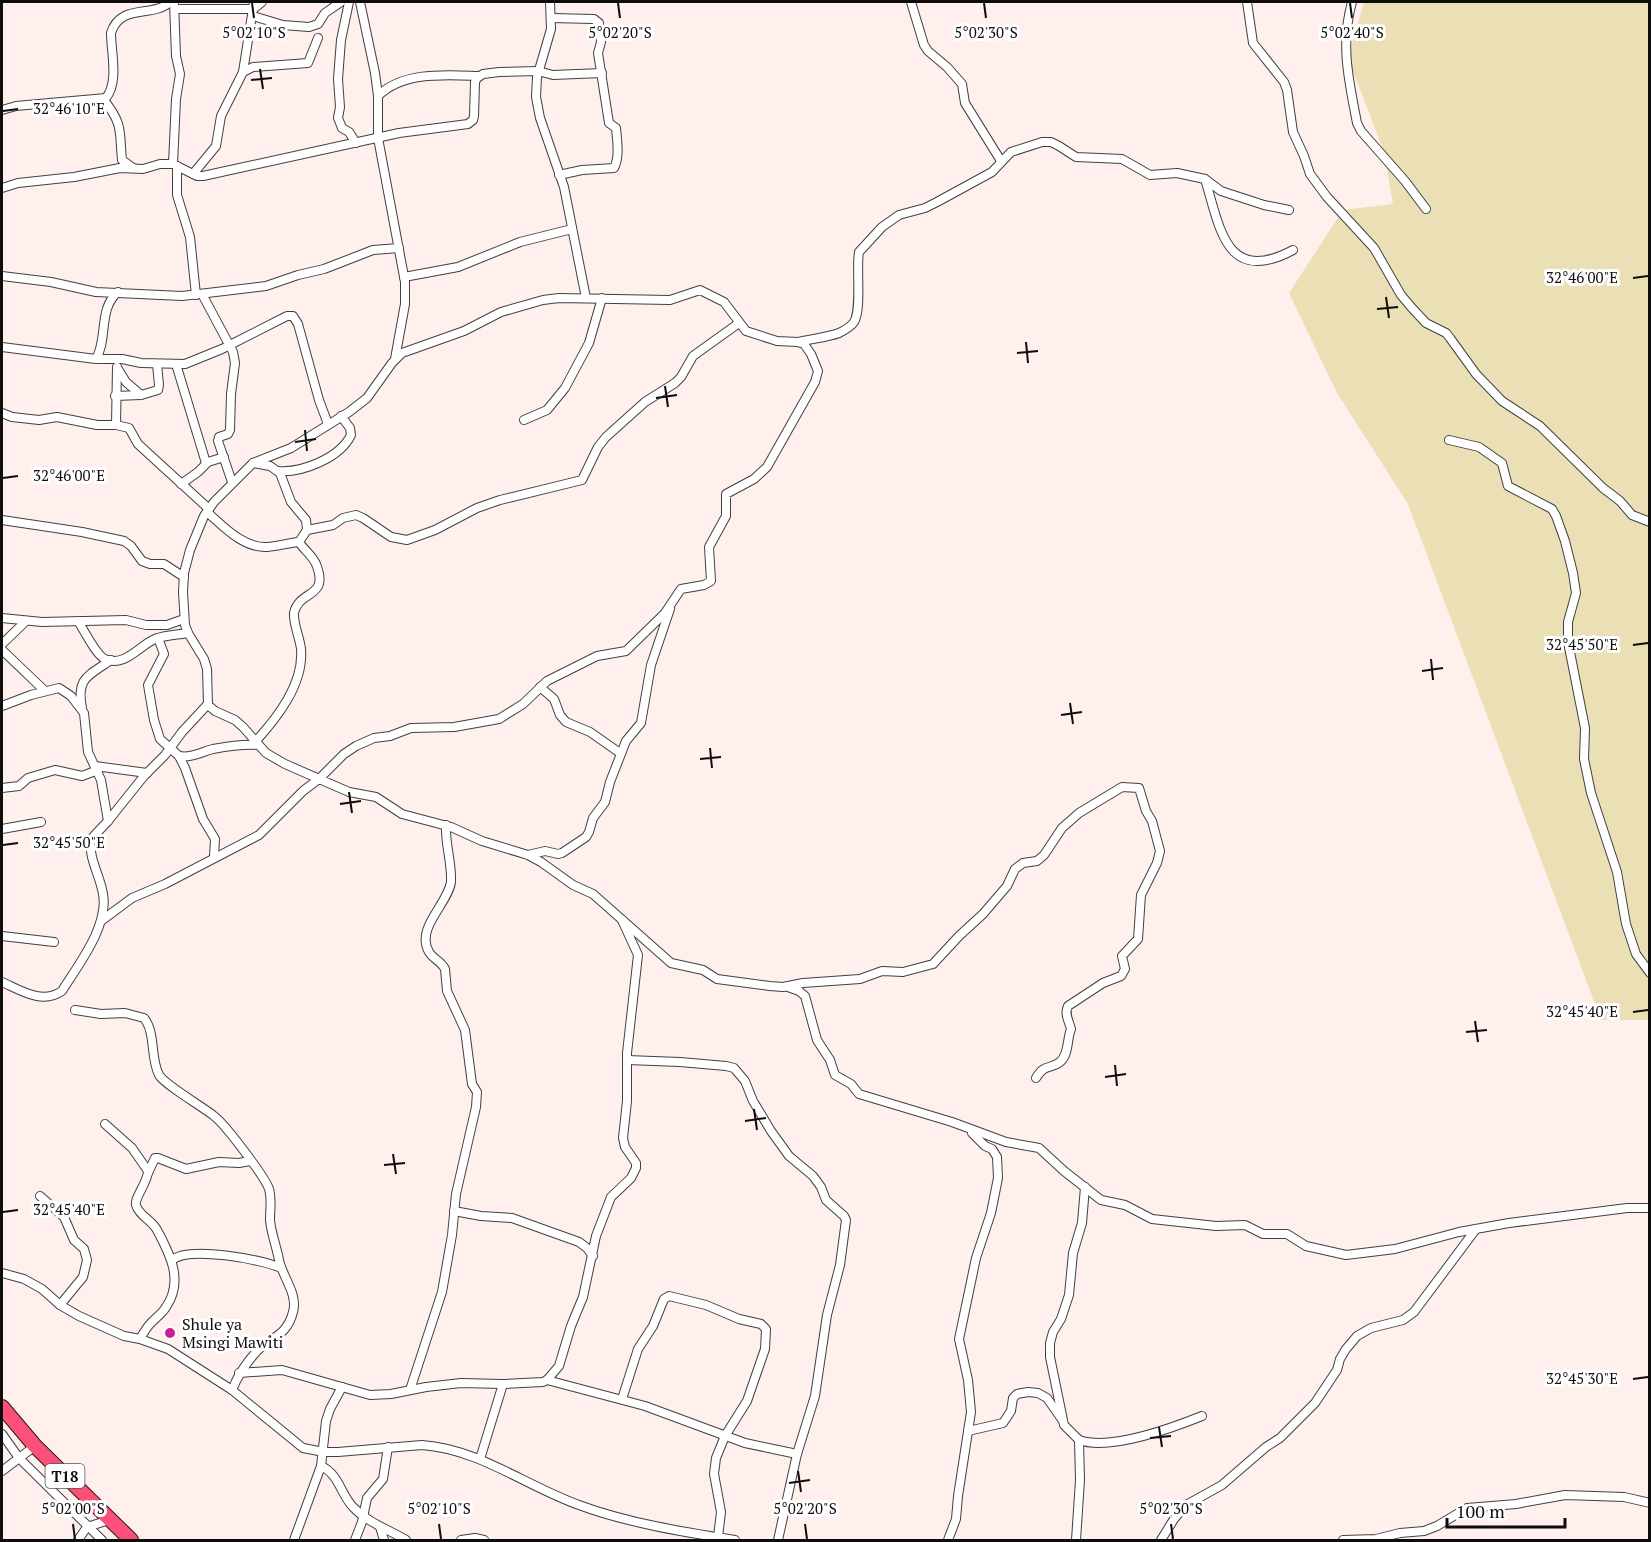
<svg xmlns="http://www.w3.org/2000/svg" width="1651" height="1542" font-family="'PT Serif',serif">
<rect width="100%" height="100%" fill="#ffefed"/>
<!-- grass -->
<path fill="#ebe0b5" d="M1364,2H1649V1020H1601L1408,504L1337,393L1289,293L1343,210L1393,204L1384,152L1348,58Z"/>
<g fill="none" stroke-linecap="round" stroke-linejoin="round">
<!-- street casing -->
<g stroke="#404040" stroke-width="10">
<g id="street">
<path d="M349,2L341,40L338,79L340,107L338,118L342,128L349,132L356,143"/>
<path d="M360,2L375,73L378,96V138L405,282V304L395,359"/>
<path d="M550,2L551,29L537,77L536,97L540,118L564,187L586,298"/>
<path d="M911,2L924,45L928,51L947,67L962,84L965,103L1001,161"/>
<path d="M1247,2L1253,43L1284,82L1287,90L1293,132L1304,156L1310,174L1327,197L1374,248L1401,295L1412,308L1426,323L1446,333L1450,338L1476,374L1502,401L1540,426L1603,488L1620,501L1632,515L1650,522"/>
<path d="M1352,2C1340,45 1349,81 1357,123L1361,131L1405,181L1426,209"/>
<path d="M176,9H253L262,2"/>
<path d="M253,16L283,25L309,27L318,24L325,13L341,2"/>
<path d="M551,18L594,19L599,23L601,42L598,53L609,123L616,128C617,140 620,157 614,168L582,170L559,175"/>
<path d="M243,72L253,67L308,63L318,38"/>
<path d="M378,96C403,71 446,75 479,76"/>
<path d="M103,99C124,125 119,131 122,160L133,168"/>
<path d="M2,110L16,106L106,98C119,82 111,52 111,33C120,3 153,18 170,2"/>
<path d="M173,164L176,99L180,74L176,56L174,2"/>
<path d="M177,166V195L190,237L196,295"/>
<path d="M193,174L216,146L221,116L243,72L254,2"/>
<path d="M1205,179C1220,228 1226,286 1293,250"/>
<path d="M2,188L18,183L74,177L120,168L143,169L160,164H173L197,176H203L399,133L468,124L473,120L474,116L475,82L477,78L483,74L499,72L538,71L553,75L602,73"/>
<path d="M2,276L51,282L96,292L182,296L266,286L298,275L324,269L373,250L399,248"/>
<path d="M404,277L458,267L520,242L572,229"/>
<path d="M202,294L233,352L235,363L231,394L230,430L228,434L219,437L218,441L232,482"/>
<path d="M798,342C810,339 829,337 839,333C845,330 851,327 854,322C862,309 856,268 859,252L882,227L899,215L925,208L937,202L992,172L1011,152L1042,142H1051L1059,146L1076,157L1122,159L1150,175L1177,173L1205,179L1221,191L1264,205L1289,210"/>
<path d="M2,347L96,359H122L141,363L185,364L222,349L287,316H293L298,324L319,400L328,424"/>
<path d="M96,359C108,339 98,308 118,292"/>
<path d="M176,364L206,463"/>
<path d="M118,369L126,382L141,395"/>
<path d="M115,396L141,395L158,390L159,385L157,364"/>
<path d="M2,413L12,417L39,420L57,417L97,425H116L129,428L138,444L209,509"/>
<path d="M524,420L547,410L565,388L589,343L602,298"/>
<path d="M116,425L117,367"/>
<path d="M1449,440L1479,447L1502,463L1508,486L1552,509L1556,516L1565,541L1573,573L1576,593L1568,622V642L1585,728L1584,759L1591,793L1617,872L1626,924L1636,954L1650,973"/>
<path d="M253,463L270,466L280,473L291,502L306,520L307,530L299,542C304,550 312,555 316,564C330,599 299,589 294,613C293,624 300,638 301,649C304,684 277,718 255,742"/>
<path d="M278,471C302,473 340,458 351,435L350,428L341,416"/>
<path d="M181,484L198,472L208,462L224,457"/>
<path d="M207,512C224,527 243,548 267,547C278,546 289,543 299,542"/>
<path d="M2,520L82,532L124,541L131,546L142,561L150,564H164L184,577"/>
<path d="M307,530L333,525L343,518L356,515L363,518L391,537L407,540L435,530L477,508L500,500L582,480L598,447L606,437L645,402L675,383L681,377L693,356L739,323"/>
<path d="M2,618L42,622L126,620L146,625H167L184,619"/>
<path d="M78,621C84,630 96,655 105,659C124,668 140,645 155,639C165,635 177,635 188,633"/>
<path d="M158,638L164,654L148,685L154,720L160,739L179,756L185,768L203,819L215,839L214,857"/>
<path d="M2,644L26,621"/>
<path d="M2,650L45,691"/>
<path d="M540,687L554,699L560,715L566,722L590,732L620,753"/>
<path d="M2,706L31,695L59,688L71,696L84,713L88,752L101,780L108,821"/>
<path d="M82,708C76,678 88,676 111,660"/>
<path d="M179,756C192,758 201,752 213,749C229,746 242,744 258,745"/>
<path d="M95,766L147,773"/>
<path d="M2,788L19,786L28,778L55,770L82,776L98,770"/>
<path d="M2,829L41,822"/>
<path d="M528,855L545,851L558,854L562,853L586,837L589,832L593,818L605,802L610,782L626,741L641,723L651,665L670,609"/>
<path d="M101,921L132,898L165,884L259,835L303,791L320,778L344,754L356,746L374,738L390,736L411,728L454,727L499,719L523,704L547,681L597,656L626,651L665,613L681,589L704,585L711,581L709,547L726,516V494L754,479L767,467L815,382L818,371L811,354L804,344L798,342L777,341L746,331L724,302L700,290L670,300L559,298L543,300L501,312L464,331L402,353L392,363L367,398L349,412L291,448L253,463L214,502L204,516L190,550L184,573L183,592L185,625L188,633L204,659L207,669L208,705L215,711L235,720L243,727L266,753L285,764L349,792L376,797L402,814L451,827L482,841L528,855L541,862L573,885L593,894L671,963L703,970L717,979L770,986L783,987L803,983L860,979L882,971L903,972L933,964L959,936L983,914L1007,886L1015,869L1023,863L1037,861L1044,855L1062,828L1079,813L1122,787L1139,788L1146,811L1152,821L1160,851L1157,863L1141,895L1138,939L1122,956L1125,969L1121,976L1103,983L1068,1006C1064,1014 1069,1021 1071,1029C1067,1038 1069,1055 1060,1062C1050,1070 1045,1063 1036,1078"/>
<path d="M2,936L54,942"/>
<path d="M2,982C20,990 42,1005 62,991C78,965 109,926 103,894C100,875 88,858 91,839L108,821L144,776L165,755L182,732L208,704"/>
<path d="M788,987L799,991L805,996L817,1040L830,1060L835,1075L851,1084L859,1094L952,1122L1006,1142L1039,1148L1064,1171L1101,1200L1125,1205L1152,1219L1216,1226L1245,1225L1263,1234H1287L1306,1246L1346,1255L1395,1249L1459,1232L1509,1223L1627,1208H1650"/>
<path d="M75,1010L101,1014L125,1013L144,1018C156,1033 150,1058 159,1075C166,1086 202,1106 214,1116C225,1124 265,1177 269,1189C272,1200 270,1209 270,1220C271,1233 277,1248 279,1260C283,1278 298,1294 293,1312C287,1336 271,1337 257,1351C246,1363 238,1375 232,1390"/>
<path d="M627,1060L680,1062L726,1066L734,1068L745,1081L753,1101L771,1131L789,1156L813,1176L821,1187L826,1200L844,1216L846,1220L840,1265L827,1315L815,1396L797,1454L778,1540"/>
<path d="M105,1124L132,1148L148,1171C148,1182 134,1198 136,1205C139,1216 152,1220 157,1230C170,1254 184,1281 166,1307C162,1314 155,1318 150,1324C146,1328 143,1334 140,1339"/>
<path d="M148,1173L155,1158H158L186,1169L219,1162L239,1163L250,1161"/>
<path d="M40,1196L64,1217L74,1240L84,1249L87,1260L83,1277L60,1305"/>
<path d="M454,1211L481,1216L512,1218L579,1242L587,1248L593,1256"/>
<path d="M172,1260C189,1246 261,1259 281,1268"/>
<path d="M2,1273L24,1279L42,1289L60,1305L79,1316L124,1336L140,1339L168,1349L232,1390L303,1448L324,1452H338L422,1445C479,1449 526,1486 579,1505C627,1523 684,1532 735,1540"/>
<path d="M239,1373L282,1370L370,1395L391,1394L426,1387L461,1383L503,1384"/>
<path d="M547,1380L645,1406L745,1443L797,1454"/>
<path d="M410,1390L442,1292L452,1235L456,1194L476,1107L477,1092L472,1084L465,1030L447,991L445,969C441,961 433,959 429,952C415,928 448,904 451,882C452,863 445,844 446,825"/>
<path d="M622,1399L638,1349L653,1326L664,1299L669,1296L706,1305L739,1319L761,1324L766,1329L765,1349L747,1401L725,1436L716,1458L714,1474L721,1512L718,1537"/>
<path d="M968,1431L1003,1423L1011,1411L1013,1398L1017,1394L1028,1392L1038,1393L1047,1398L1063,1421"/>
<path d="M2,1434L19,1458L102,1540"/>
<path d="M1079,1440C1110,1451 1172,1428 1202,1416"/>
<path d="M480,1459L503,1384L543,1382L547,1380L559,1366L571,1326L583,1297L596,1236L611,1197L631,1178L636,1168V1163L625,1147L623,1138L627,1101V1053L638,955L622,920"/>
<path d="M321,1466C339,1474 341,1495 353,1507C368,1523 388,1529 406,1540"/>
<path d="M2,1471L35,1446"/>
<path d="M380,1527L384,1540"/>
<path d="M78,1540L87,1527L109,1520"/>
<path d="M294,1540L321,1466L326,1421L330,1409L342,1387"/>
<path d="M355,1540L362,1522L367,1498L383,1479L388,1447"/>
<path d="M461,1540L475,1538L484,1540"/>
<path d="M948,1540L956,1519L958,1496L971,1412L968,1380L959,1339L976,1258L991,1213L998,1178L997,1157L992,1149L985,1146L972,1133"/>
<path d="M1076,1540L1080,1480L1079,1440L1064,1425L1050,1357V1343L1053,1332L1061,1319L1069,1295L1073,1253L1082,1223L1085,1187"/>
<path d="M1161,1540L1174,1519L1186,1505L1222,1485L1266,1447L1280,1438L1315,1403L1337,1370L1340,1359L1346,1349L1357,1336L1371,1328L1403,1320L1414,1312L1476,1229"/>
<path d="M1343,1540L1376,1539L1400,1533L1424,1531L1437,1526L1467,1508L1516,1504L1565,1495L1624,1497L1650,1503"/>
</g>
</g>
<!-- highway casing -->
<g stroke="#1e1e1e" stroke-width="16">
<path id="highway" d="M2,1407L35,1446L131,1540"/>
</g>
<!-- street -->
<use href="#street" stroke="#fff" stroke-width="8"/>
<!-- highway -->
<use href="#highway" stroke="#fb5078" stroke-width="14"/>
</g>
<!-- ticks -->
<path fill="none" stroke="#0d0d0d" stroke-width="2" d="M252,3L254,18M618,3L620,18M984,3L986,18M1350,3L1352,18M260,69L263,89M251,80L272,78M3,111L18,109M1633,278L1648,276M1386,297L1389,318M1377,309L1398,307M1026,342L1028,363M1017,353L1038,351M665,386L668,407M656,398L677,395M305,430L307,451M295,442L316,439M3,478L18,476M1633,645L1648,643M1431,659L1433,680M1422,671L1443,668M1070,703L1073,724M1061,715L1082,712M710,748L712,768M700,759L721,757M349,792L352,813M340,804L361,801M3,845L18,843M1633,1012L1648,1010M1475,1021L1478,1042M1466,1032L1487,1030M1115,1065L1117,1086M1105,1077L1126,1074M754,1109L757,1130M745,1121L766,1118M393,1154L396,1174M384,1165L405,1163M3,1212L18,1210M1633,1379L1648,1377M1159,1427L1162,1447M1150,1438L1171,1436M798,1471L801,1492M789,1483L810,1480M73,1524L75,1539M439,1524L441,1539M805,1524L807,1539M1171,1524L1173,1539"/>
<!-- markers -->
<circle fill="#c41f99" stroke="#fff" stroke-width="2" cx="170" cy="1333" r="6"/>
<g text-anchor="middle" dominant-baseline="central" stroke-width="6" stroke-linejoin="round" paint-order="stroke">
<!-- shield labels -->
<rect fill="#fff" stroke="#565656" stroke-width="1.5" x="45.5" y="1464" width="39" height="24" rx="4.5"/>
<g font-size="15" font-weight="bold" fill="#0d0d0d">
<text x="65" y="1476">T18</text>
</g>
<!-- poi labels -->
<g font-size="16" fill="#0d0d0d" stroke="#fff" text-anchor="start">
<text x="182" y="1324">Shule ya<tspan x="182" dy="18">Msingi Mawiti</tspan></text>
</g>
</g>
<g font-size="15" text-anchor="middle" fill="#0d0d0d" stroke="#fff" stroke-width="6" stroke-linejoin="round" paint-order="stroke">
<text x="254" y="38">5°02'10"S</text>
<text x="620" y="38">5°02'20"S</text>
<text x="986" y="38">5°02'30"S</text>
<text x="1352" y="38">5°02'40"S</text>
<text x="69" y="114">32°46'10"E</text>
<text x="1582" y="283">32°46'00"E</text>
<text x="69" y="481">32°46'00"E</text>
<text x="1582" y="650">32°45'50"E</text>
<text x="69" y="848">32°45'50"E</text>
<text x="1582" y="1017">32°45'40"E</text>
<text x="69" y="1215">32°45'40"E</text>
<text x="1582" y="1384">32°45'30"E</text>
<text x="73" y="1514">5°02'00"S</text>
<text x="439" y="1514">5°02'10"S</text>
<text x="805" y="1514">5°02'20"S</text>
<text x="1171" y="1514">5°02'30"S</text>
</g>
<!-- border -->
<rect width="1651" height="1542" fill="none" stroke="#0d0d0d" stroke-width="6"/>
<!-- scale -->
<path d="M1447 1518v9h118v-9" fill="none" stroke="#0d0d0d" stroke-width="3"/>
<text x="1456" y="1518" font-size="18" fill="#0d0d0d" stroke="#ffffff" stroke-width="4.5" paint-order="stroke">100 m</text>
</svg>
